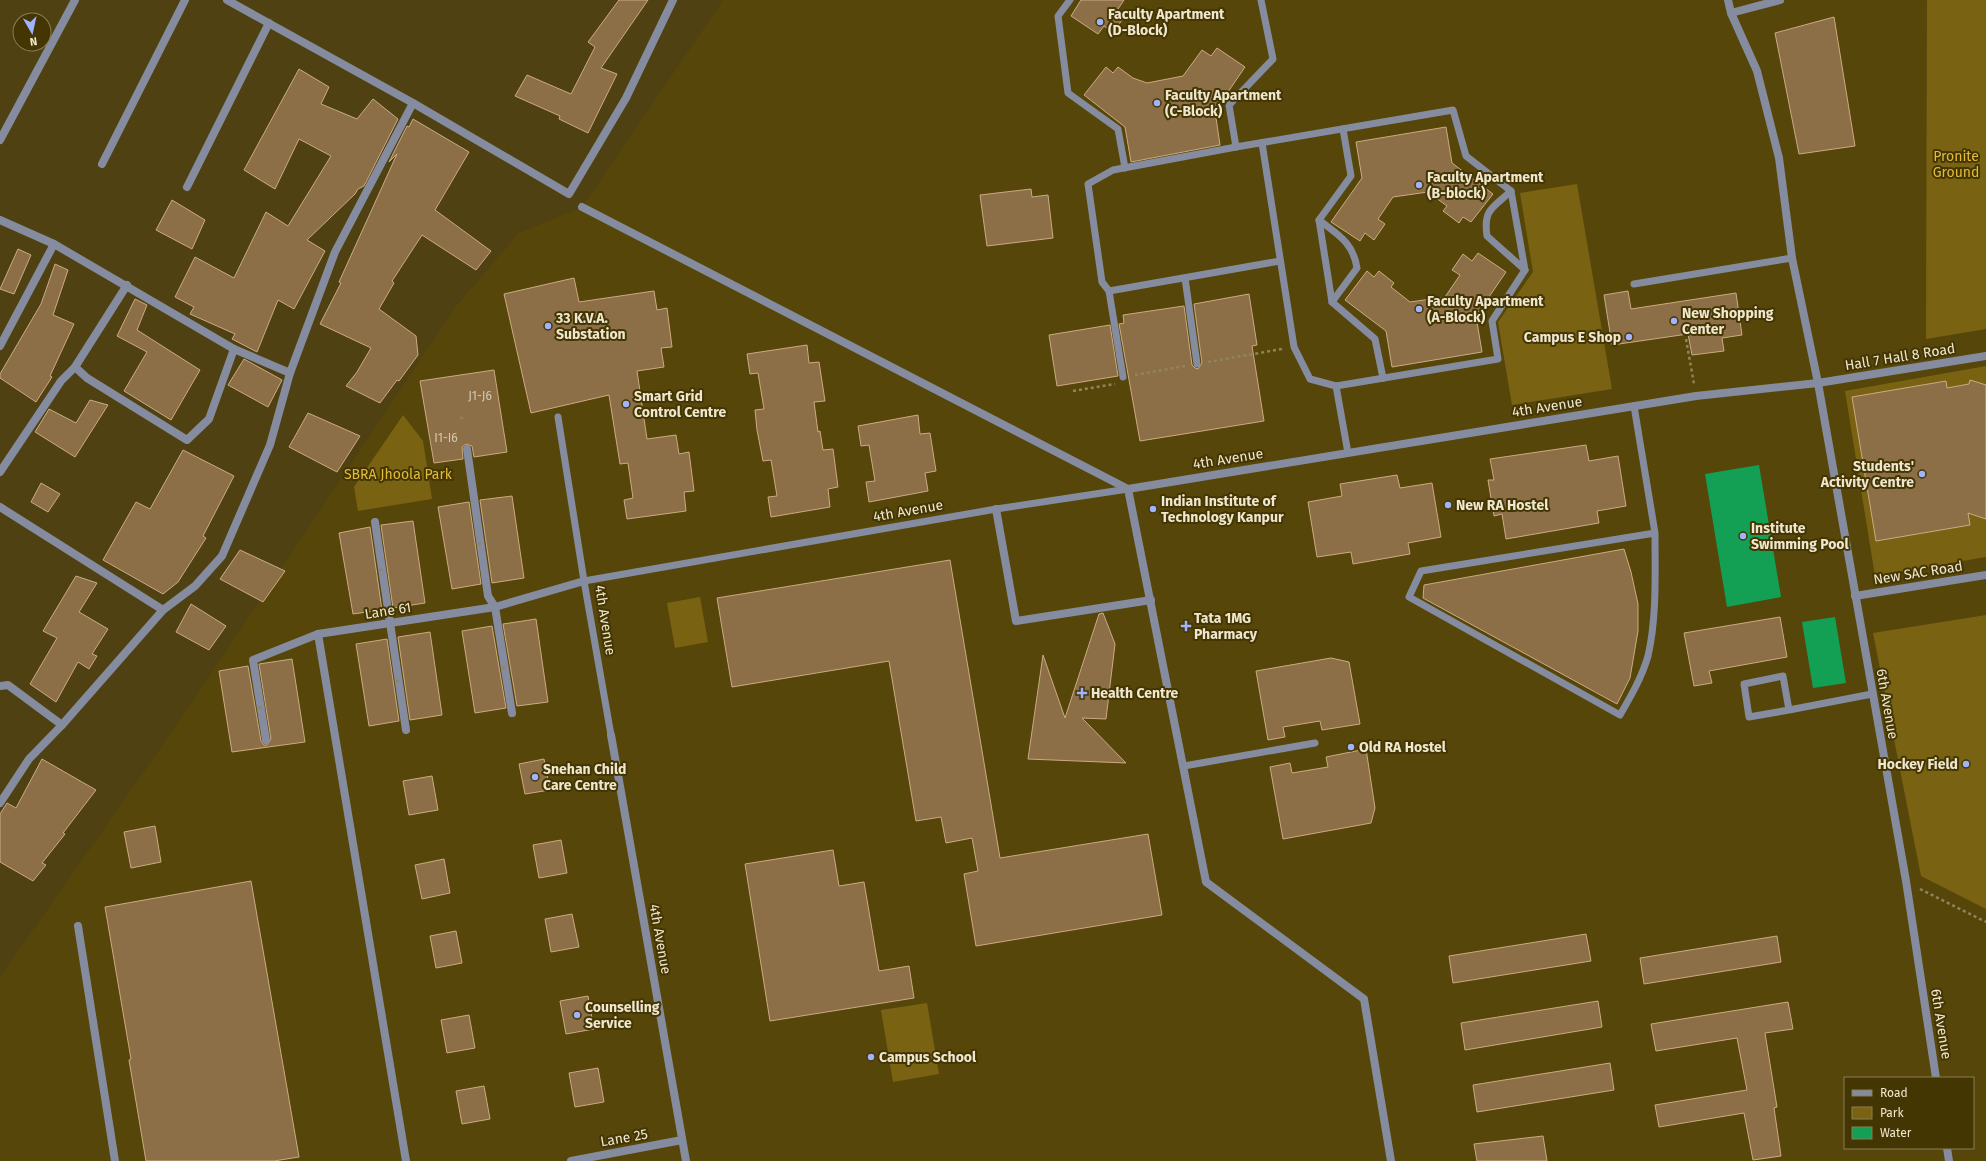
<svg xmlns="http://www.w3.org/2000/svg" width="1986" height="1161" font-family="'Fira Sans',sans-serif">
<rect width="100%" height="100%" fill="#4f4111"/>
<!-- built -->
<path fill="#564609" fill-rule="evenodd" d="M723,0H1986V1161H0V977L184,714L457,305L519,233L582,207ZM1845,1078H1973V1148H1845Z"/>
<!-- green -->
<g fill="#796313">
<path d="M1927,0H1986V329L1926,339Z"/>
<path d="M1577,184L1612,389L1512,405L1498,322L1533,272L1520,193Z"/>
<path d="M1986,366V557L1875,576L1845,391Z"/>
<path d="M403,415L423,441L432,499L358,511L354,487Z"/>
<path d="M700,597L708,642L675,648L667,603Z"/>
<path d="M1986,615V909L1921,876L1873,633Z"/>
<path d="M927,1003L939,1074L893,1082L881,1010Z"/>
</g>
<!-- water -->
<g fill="#13a055">
<path d="M1759,465L1781,597L1727,607L1705,474Z"/>
<path d="M1835,617L1846,683L1813,688L1802,622Z"/>
</g>
<!-- building -->
<g fill="#8c6e47" stroke="#ccab82">
<path d="M619,0H648L601,68L617,74L588,133L559,119L560,116L515,96L527,75L571,94L595,47L588,42Z"/>
<path d="M1081,0H1124L1116,12L1124,17L1113,33L1104,26L1098,34L1071,16Z"/>
<path d="M1834,17L1855,146L1799,154L1775,33Z"/>
<path d="M1217,48L1245,67L1215,111L1220,145L1131,162L1125,127L1084,95L1106,67L1113,73L1118,67L1133,78L1147,83L1183,76L1202,50L1211,56Z"/>
<path d="M299,69L329,87L321,104L357,119L373,99L398,119L364,186L358,189L355,194L307,240L325,251L294,309L278,300L257,352L232,339L235,334L190,314L194,307L175,297L195,257L234,278L266,212L288,226L331,156L299,139L275,189L244,170Z"/>
<path d="M413,119L469,152L435,210L491,251L476,270L422,235L392,281L394,283L379,309L416,336L418,355L399,381L397,380L380,403L346,386L357,372L371,348L320,324L341,283L339,282L397,154L389,162L407,126L409,127Z"/>
<path d="M1446,127L1452,163L1493,194L1471,222L1463,217L1459,223L1443,211L1447,206L1428,192L1393,197L1378,219L1385,224L1374,240L1365,233L1360,241L1331,222L1362,178L1356,142Z"/>
<path d="M1031,189L1032,197L1048,195L1053,238L987,246L980,195Z"/>
<path d="M172,200L205,220L192,249L156,230Z"/>
<path d="M18,249L31,255L14,294L0,289Z"/>
<path d="M1478,253L1506,272L1476,316L1482,352L1392,367L1386,331L1345,300L1367,271L1374,277L1379,271L1394,283L1391,287L1410,302L1445,297L1460,275L1452,270L1463,254L1472,261Z"/>
<path d="M55,264L68,270L53,315L74,324L50,376L52,377L36,402L0,378V374L41,304Z"/>
<path d="M574,278L579,302L654,291L657,310L667,308L672,347L661,348L664,367L637,371L647,439L676,435L679,454L689,452L694,491L684,492L686,511L627,519L624,500L633,498L628,463L620,464L609,395L531,413L504,294Z"/>
<path d="M1628,291L1631,309L1736,293L1742,335L1722,338L1724,351L1692,355L1688,334L1612,345L1604,295Z"/>
<path d="M1249,294L1257,345L1252,346L1264,421L1140,441L1119,324L1124,323L1123,315L1184,306L1192,365L1195,368L1198,369L1202,363L1194,304Z"/>
<path d="M135,299L147,305L137,330L200,370L171,420L124,391L147,352L117,336Z"/>
<path d="M1110,325L1118,376L1057,386L1049,335Z"/>
<path d="M807,345L809,363L819,362L825,401L814,402L818,432L820,431L823,450L833,449L838,487L828,489L830,507L771,517L768,497L777,496L771,460L763,461L757,430L755,410L764,409L758,373L750,374L747,354Z"/>
<path d="M244,359L282,380L268,407L228,385Z"/>
<path d="M494,370L507,452L474,457L472,446L466,444L462,447L463,459L434,463L420,381Z"/>
<path d="M1970,380L1986,385V519L1968,513L1970,525L1876,541L1852,397L1946,381L1947,388L1969,384Z"/>
<path d="M90,400L108,405L75,457L35,432L49,409L76,423Z"/>
<path d="M308,413L360,436L337,472L289,447Z"/>
<path d="M918,415L920,434L930,433L936,471L925,473L928,491L869,502L866,482L875,481L869,445L861,446L858,426Z"/>
<path d="M1586,445L1589,461L1618,456L1626,506L1597,511L1599,523L1506,539L1502,514L1494,516L1488,480H1494L1490,459Z"/>
<path d="M183,450L234,476L203,536L206,538L178,582L163,594L103,560L136,502L150,509Z"/>
<path d="M1397,475L1400,488L1432,483L1441,537L1408,543L1410,554L1353,564L1351,552L1317,557L1308,502L1342,496L1340,484Z"/>
<path d="M41,483L60,494L48,512L31,502Z"/>
<path d="M512,496L524,578L492,583L480,500Z"/>
<path d="M469,502L481,584L452,589L438,507Z"/>
<path d="M413,521L425,603L393,608L381,525Z"/>
<path d="M370,527L382,610L353,614L339,533Z"/>
<path d="M1624,549L1631,572L1638,604V631L1630,678L1617,704L1423,598L1424,585Z"/>
<path d="M240,550L285,571L263,602L220,579Z"/>
<path d="M950,560L1000,858L1148,834L1162,915L976,946L964,874L978,871L972,838L946,843L941,817L916,821L889,661L732,687L717,598Z"/>
<path d="M76,576L97,583L79,612L108,629L92,654L97,656L89,669L78,662L56,702L30,684L57,638L43,631Z"/>
<path d="M191,604L226,626L209,650L176,632Z"/>
<path d="M1103,613L1115,644L1106,719L1082,718L1126,763L1028,759L1043,655L1065,718L1099,614Z"/>
<path d="M1780,617L1787,657L1709,671L1712,683L1694,686L1684,633Z"/>
<path d="M536,619L548,702L517,706L503,624Z"/>
<path d="M492,626L506,708L475,713L462,631Z"/>
<path d="M430,632L442,715L410,720L398,637Z"/>
<path d="M387,639L399,721L369,726L356,644Z"/>
<path d="M1331,658L1349,662L1360,724L1322,730L1320,721L1283,727L1285,737L1268,740L1256,671Z"/>
<path d="M292,659L305,742L232,752L219,671L248,666L261,741L264,745H267L271,739L259,664Z"/>
<path d="M1366,749L1375,808L1371,823L1283,839L1270,767L1290,763L1292,773L1328,767L1326,757Z"/>
<path d="M42,759L96,790L63,833L65,834L42,863L46,865L33,881L0,862V814L7,803L16,808Z"/>
<path d="M544,759L550,790L525,794L519,764Z"/>
<path d="M432,776L438,810L409,815L403,781Z"/>
<path d="M155,826L161,862L131,868L124,832Z"/>
<path d="M561,840L567,873L539,878L533,845Z"/>
<path d="M833,850L839,886L864,882L879,971L909,966L914,998L770,1021L745,864Z"/>
<path d="M444,859L450,893L422,899L415,865Z"/>
<path d="M251,881L299,1157L274,1161H146L129,1060L131,1059L105,907Z"/>
<path d="M572,914L579,947L551,952L545,919Z"/>
<path d="M456,931L462,963L436,968L430,936Z"/>
<path d="M1586,934L1591,961L1453,983L1449,956Z"/>
<path d="M1777,936L1781,962L1644,984L1640,958Z"/>
<path d="M588,996L594,1029L566,1034L560,1001Z"/>
<path d="M1598,1001L1602,1027L1465,1050L1461,1023Z"/>
<path d="M1788,1002L1793,1029L1765,1033L1777,1107L1774,1108L1781,1156L1753,1160L1744,1113L1659,1127L1655,1105L1747,1090L1737,1038L1656,1051L1651,1024Z"/>
<path d="M469,1015L475,1048L447,1053L441,1020Z"/>
<path d="M1610,1063L1614,1090L1477,1112L1473,1085Z"/>
<path d="M598,1068L604,1102L575,1107L569,1073Z"/>
<path d="M484,1086L490,1119L462,1124L456,1091Z"/>
<path d="M1543,1136L1547,1161H1477L1474,1144Z"/>
</g>
<g fill="none" stroke-linecap="round" stroke-linejoin="round">
<!-- path -->
<g stroke="#8f845d" stroke-width="2.5" stroke-dasharray="3 3" stroke-linecap="butt">
<path d="M1686,339L1694,384"/>
<path d="M1208,362L1282,349"/>
<path d="M1135,375L1185,366"/>
<path d="M1073,391L1115,384"/>
<path d="M460,418L465,417"/>
<path d="M1920,889L1986,922"/>
</g>
<!-- service -->
<g stroke="#868c9f" stroke-width="7">
<path d="M1070,0L1058,16L1068,93L1118,129L1125,168"/>
<path d="M1343,129L1351,176L1319,220L1332,302L1375,339L1383,378"/>
<path d="M1262,143L1294,347L1310,379L1336,386L1348,453"/>
<path d="M1236,147L1229,105L1273,59L1261,0"/>
<path d="M1511,191C1493,208 1483,209 1487,236L1525,270"/>
<path d="M1319,220C1338,235 1353,242 1357,268L1332,302"/>
<path d="M1185,278L1197,364"/>
<path d="M1634,284L1792,258"/>
<path d="M1109,291L1280,261"/>
<path d="M1123,377L1109,291L1102,282L1088,184L1113,170L1236,147L1453,110L1466,156L1511,191L1525,270L1492,321L1498,359L1336,386"/>
<path d="M1634,406L1655,533L1421,571L1409,597L1620,715C1631,696 1642,677 1648,656C1657,617 1655,573 1655,533"/>
<path d="M558,417L584,581"/>
<path d="M1789,710L1749,717L1744,684L1783,676L1789,710L1872,694"/>
<path d="M611,735L584,581L996,509L1128,489"/>
<path d="M1184,766L1315,743"/>
</g>
<!-- minor -->
<g stroke="#868c9f" stroke-width="8">
<path d="M227,0L413,103L569,194L626,98L673,0"/>
<path d="M1728,0L1731,13L1757,71L1779,158L1792,258L1818,383L1906,881L1936,1078"/>
<path d="M1731,13L1780,0"/>
<path d="M0,140L75,0"/>
<path d="M102,164L185,0"/>
<path d="M187,187L269,23"/>
<path d="M582,207L1128,489"/>
<path d="M0,220L54,244L234,349L290,373"/>
<path d="M0,346L54,244"/>
<path d="M75,367L127,285"/>
<path d="M467,449L488,596L495,607L512,713"/>
<path d="M0,472L61,381L75,367L87,378L187,440L209,419L234,349"/>
<path d="M1128,489L1696,396L1818,383L1986,356"/>
<path d="M1128,489L1206,882L1364,999L1391,1161"/>
<path d="M0,507L163,610"/>
<path d="M996,509L1016,621L1151,600"/>
<path d="M375,522L406,730"/>
<path d="M1855,596L1986,575"/>
<path d="M0,686L8,685L62,725"/>
<path d="M611,735L686,1161"/>
<path d="M266,740L253,660L318,634"/>
<path d="M0,803L29,759L62,725L163,610L195,586L222,556L270,445L290,373L335,252L413,103"/>
<path d="M78,926L115,1161"/>
<path d="M1947,1148L1949,1161"/>
<path d="M406,1161L318,634L495,607L584,581"/>
<path d="M571,1161L682,1140"/>
</g>
<!-- path-bridge -->
<g stroke="#8f845d" stroke-width="2.5" stroke-dasharray="3 3" stroke-linecap="butt">
<path d="M478,544L483,543"/>
<path d="M379,570L384,569"/>
<path d="M502,668L507,667"/>
<path d="M396,681L401,680"/>
<path d="M258,708L263,707"/>
</g>
</g>
<!-- markers -->
<g fill="#a0b3fd" stroke="#443603" stroke-width="1.5">
<circle cx="1100" cy="22" r="4"/>
<circle cx="1157" cy="103" r="4"/>
<circle cx="1419" cy="185" r="4"/>
<circle cx="1419" cy="309" r="4"/>
<circle cx="1674" cy="321" r="4"/>
<circle cx="548" cy="326" r="4"/>
<circle cx="1629" cy="337" r="4"/>
<circle cx="626" cy="404" r="4"/>
<circle cx="1922" cy="474" r="4"/>
<circle cx="1448" cy="505" r="4"/>
<circle cx="1153" cy="509" r="4"/>
<circle cx="1743" cy="536" r="4"/>
<path d="M1184 620h4v4h4v4h-4v4h-4v-4h-4v-4h4z"/>
<path d="M1080 687h4v4h4v4h-4v4h-4v-4h-4v-4h4z"/>
<circle cx="1351" cy="747" r="4"/>
<circle cx="1966" cy="764" r="4"/>
<circle cx="535" cy="777" r="4"/>
<circle cx="577" cy="1015" r="4"/>
<circle cx="871" cy="1057" r="4"/>
</g>
<g text-anchor="middle" dominant-baseline="central" stroke-width="4" stroke-linejoin="round" paint-order="stroke">
<!-- number labels -->
<g font-size="12" fill="#d6c9ad">
<text x="480" y="396">J1-J6</text>
<text x="446" y="438">I1-I6</text>
</g>
<!-- poi labels -->
<g font-size="14" font-weight="bold" fill="#efe7cf" stroke="#443603" text-anchor="start">
<text x="1108" y="14">Faculty Apartment<tspan x="1108" dy="16">(D-Block)</tspan></text>
<text x="1165" y="95">Faculty Apartment<tspan x="1165" dy="16">(C-Block)</tspan></text>
<text x="1427" y="177">Faculty Apartment<tspan x="1427" dy="16">(B-block)</tspan></text>
<text x="1427" y="301">Faculty Apartment<tspan x="1427" dy="16">(A-Block)</tspan></text>
<text x="1682" y="313">New Shopping<tspan x="1682" dy="16">Center</tspan></text>
<text x="556" y="318">33 K.V.A.<tspan x="556" dy="16">Substation</tspan></text>
<text x="1621" y="337" text-anchor="end">Campus E Shop</text>
<text x="634" y="396">Smart Grid<tspan x="634" dy="16">Control Centre</tspan></text>
<text x="1914" y="466" text-anchor="end">Students'<tspan x="1914" dy="16">Activity Centre</tspan></text>
<text x="1161" y="501">Indian Institute of<tspan x="1161" dy="16">Technology Kanpur</tspan></text>
<text x="1456" y="505">New RA Hostel</text>
<text x="1751" y="528">Institute<tspan x="1751" dy="16">Swimming Pool</tspan></text>
<text x="1194" y="618">Tata 1MG<tspan x="1194" dy="16">Pharmacy</tspan></text>
<text x="1091" y="693">Health Centre</text>
<text x="1359" y="747">Old RA Hostel</text>
<text x="1958" y="764" text-anchor="end">Hockey Field</text>
<text x="543" y="769">Snehan Child<tspan x="543" dy="16">Care Centre</tspan></text>
<text x="585" y="1007">Counselling<tspan x="585" dy="16">Service</tspan></text>
<text x="879" y="1057">Campus School</text>
</g>
<!-- park labels -->
<g font-size="14" fill="#e3bd37" stroke="#443603">
<text x="1956" y="156">Pronite<tspan x="1956" dy="16">Ground</tspan></text>
<text x="398" y="474">SBRA Jhoola Park</text>
</g>
<!-- street labels -->
<g font-size="14" fill="#efe7cf" stroke="#443603">
<text transform="translate(1900 357) rotate(-9)">Hall 7 Hall 8 Road</text>
<text transform="translate(1547 407) rotate(-9)">4th Avenue</text>
<text transform="translate(1228 459) rotate(-9)">4th Avenue</text>
<text transform="translate(908 511) rotate(-10)">4th Avenue</text>
<text transform="translate(1918 573) rotate(-9)">New SAC Road</text>
<text transform="translate(388 611) rotate(-9)">Lane 61</text>
<text transform="translate(605 620) rotate(81)">4th Avenue</text>
<text transform="translate(1887 704) rotate(80)">6th Avenue</text>
<text transform="translate(660 939) rotate(80)">4th Avenue</text>
<text transform="translate(1941 1024) rotate(81)">6th Avenue</text>
<text transform="translate(624 1138) rotate(-10)">Lane 25</text>
</g>
</g>
<!-- legend -->
<rect x="1844" y="1077" width="130" height="72" fill="#443603" stroke="#887d55"/>
<rect x="1852" y="1090" width="20" height="6" fill="#868c9f" stroke="#887d55"/>
<text x="1880" y="1097" font-size="12" fill="#efe7cf">Road</text>
<rect x="1852" y="1107" width="20" height="12" fill="#796313" stroke="#887d55"/>
<text x="1880" y="1117" font-size="12" fill="#efe7cf">Park</text>
<rect x="1852" y="1127" width="20" height="12" fill="#13a055" stroke="#887d55"/>
<text x="1880" y="1137" font-size="12" fill="#efe7cf">Water</text>
<!-- north arrow -->
<g transform="translate(32 32) rotate(171)"><circle r="19" fill="#443603" stroke="#887d55"/>
<path d="M0-3L7 15L0 10L-7 15Z" fill="#a0b3fd"/>
<text y="-6" font-size="11" font-weight="bold" text-anchor="middle" fill="#efe7cf">N</text>
</g>
</svg>
